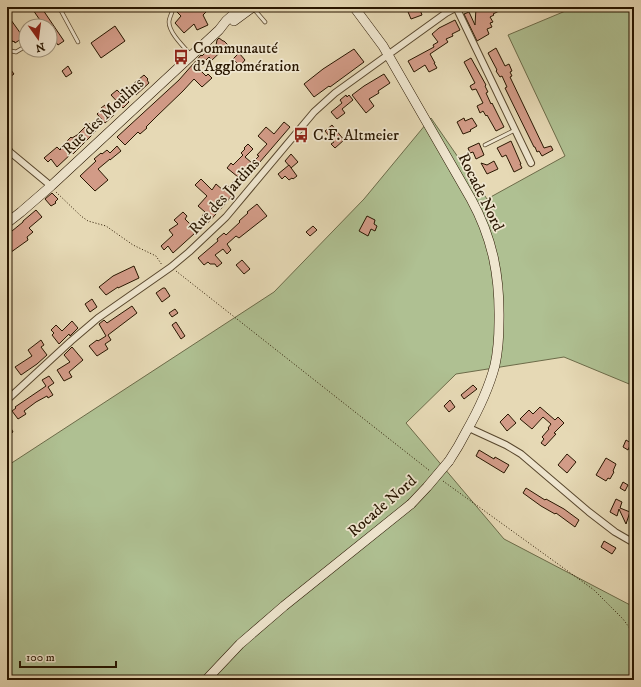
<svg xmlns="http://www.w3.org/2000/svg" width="641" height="687" font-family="'IM FELL DW Pica',serif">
<rect width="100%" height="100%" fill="#e6d9b5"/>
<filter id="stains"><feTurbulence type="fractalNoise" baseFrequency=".005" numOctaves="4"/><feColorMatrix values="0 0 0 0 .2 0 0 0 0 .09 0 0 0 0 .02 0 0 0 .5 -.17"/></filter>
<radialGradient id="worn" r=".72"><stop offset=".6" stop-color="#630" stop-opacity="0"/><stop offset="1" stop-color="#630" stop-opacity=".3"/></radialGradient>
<!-- green -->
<path fill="#afc092" stroke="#6c6b49" d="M575,7H634V164L631,168L634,171V386L564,357L456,374L406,423L504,539L634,607V680H7V466L274,292L364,199L431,118L487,199L565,156L508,35Z"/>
<!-- building -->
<g fill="#d29b87" stroke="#281600">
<path d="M31,7H41L64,41L58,45L50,34V26H44Z"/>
<path d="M172,7H211L203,15L208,25L197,30L194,24L184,33L175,23L181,16Z"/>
<path d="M406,7H419L422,15L411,19Z"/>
<path d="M478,7H507L493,14L494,15L490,17L493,22L490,23L492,27L487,29L489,34L477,41L464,14L469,12L475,25L476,8Z"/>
<path d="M11,20L21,34V39L15,43L14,41L13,42L7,33V23Z"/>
<path d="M455,20L460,30L452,34L453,36L446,39L448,42L430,54L435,63H434L437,68L429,72L425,65L414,72L408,61L434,47L433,45L438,42L432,34L439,28Z"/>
<path d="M115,26L125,41L101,58L91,43Z"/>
<path d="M219,38L223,41H224L228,45L212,60L209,57L198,68L206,76L208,74L212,78L202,87L194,79L183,91L157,116L146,127L147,128L140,134L138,132L125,145L117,137L179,80L201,55L202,56L211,47L215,51L217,40Z"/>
<path d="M496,48L505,66L509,64L512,71L510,72L512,76L510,77L544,148L551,146L553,150L542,156L539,151L537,152L535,147H534L505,88L507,87L502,76L500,77L496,71L497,70L488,53Z"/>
<path d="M354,49L364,62L330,87L329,86L314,97L304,84L323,69Z"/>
<path d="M239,53L245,60L240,66L233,59Z"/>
<path d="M471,58L486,85L485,86L488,92L486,93L491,104L492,103L504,127L496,131L487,115L486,116L483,111L480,113L477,106L483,103L476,89L472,90L470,86L475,83L464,62Z"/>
<path d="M7,65L14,74L7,79Z"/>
<path d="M68,66L72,73L66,77L62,71Z"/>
<path d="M384,74L390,83L378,91L379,93L369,99L374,106L366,113L352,95L364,86Z"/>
<path d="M144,75L148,79L147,80L149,83L136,95L133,92L125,98L129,102L123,108L111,95L117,90L121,94Z"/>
<path d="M346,95L347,97L349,95L353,100L342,109L345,113L337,119L331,112L342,103L340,100Z"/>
<path d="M105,105L114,115L105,123L97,114L102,109L101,108Z"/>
<path d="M464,118L465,121L472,118L477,126L470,130L471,131L463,134L457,122Z"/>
<path d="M284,122L290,127L241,184L225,204L206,225L200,219L205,212L198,206L207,196L195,185L201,179L212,190L216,184L224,191L238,177L227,168L231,163L233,165L243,155L241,153L245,149L244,148L248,144L253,149L245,157L252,163L259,156L257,155L267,144L258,136L266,127L274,134Z"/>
<path d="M89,123L96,131L73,154L72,153L57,167L51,159L48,162L44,158L57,147L60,150L61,149L60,148L71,137L72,138L77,135Z"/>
<path d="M332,125L344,140L335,148L331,144L334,142L325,131Z"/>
<path d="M511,141L521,164H520L522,168L514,172L506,155L502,157L497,148Z"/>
<path d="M479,143L484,155L476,159L473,152L470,153L468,148Z"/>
<path d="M117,146L121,151L110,160V159L98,169L108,180L95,191L80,176L96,161L94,159L101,153L102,154L107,150L110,153Z"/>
<path d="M291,154L298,162L291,168L285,161Z"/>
<path d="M494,161L498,169L487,174L481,163L487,165Z"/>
<path d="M289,165L297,176L293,179L292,178L289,180L285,176L282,179L278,174Z"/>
<path d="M52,193L58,199L55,202L56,203L51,206L45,199Z"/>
<path d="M257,204L267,216L239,238L236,236L227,244L231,250L227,254L223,249L215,255L222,263L217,267L215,264H210L208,262L204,265L198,258L218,241L217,239L224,233L226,235L240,222L239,221L248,213L247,212Z"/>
<path d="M36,210L42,217L29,228L33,232L27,237L28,240L7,255V232L11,229L12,231L23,222V221Z"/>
<path d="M183,212L187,216L185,219L191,225L189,227L195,233L173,253L168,246L164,250L161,246L173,235L169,230L178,224L174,220Z"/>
<path d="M367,216L375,220L374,224L377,226L375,231L371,229L368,236L359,231Z"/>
<path d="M313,226L317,230L310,236L306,232Z"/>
<path d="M242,260L250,269L244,274L236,265Z"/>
<path d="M134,266L139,278L118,288V287L106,295L99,287L113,276Z"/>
<path d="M163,288H165L170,296L162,302L156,293Z"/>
<path d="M92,299L97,307L90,312L85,304Z"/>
<path d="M132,306L137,313L108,335L111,340L105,344L108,349L97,356L89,346L97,340L98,341L106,336L99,324L104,320L107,323Z"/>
<path d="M175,309L178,313L172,317L169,313Z"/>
<path d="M72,321L78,328L70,336L69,334L59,344L52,335L54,333L51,330L56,325L62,331Z"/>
<path d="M176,322L185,336L181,339L172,325Z"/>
<path d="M41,340L44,345L41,347L47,355L37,364L21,375L15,367L32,356L28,350Z"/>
<path d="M72,347L83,360L69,372L72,377L64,381L57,370L70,362L64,355Z"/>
<path d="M49,376L54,383L48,387L53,395L48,398L47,396L36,402L24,411L26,414L18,419L12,411L16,408L15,407L46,386L42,380Z"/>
<path d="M473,385L477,389L464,399L461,395Z"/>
<path d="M450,400L455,407L449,412L444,406Z"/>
<path d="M540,407L555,420L558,417L564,423L554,433L556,434L545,446L541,443L544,439L542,437L549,429L548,428L551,424L543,417L532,429L520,419L529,410L533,414Z"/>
<path d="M508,414L516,423L507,431L500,422Z"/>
<path d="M7,421L13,432L7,436Z"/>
<path d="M626,440L631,443L628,450L623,447Z"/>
<path d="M479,450L494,459L495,457L509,465L504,473L476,456Z"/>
<path d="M567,454L576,462L567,473L558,465Z"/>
<path d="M606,458L616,464L613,471L614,472L610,479L608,478L606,481L596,475Z"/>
<path d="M623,482L628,485L625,491L620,488Z"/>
<path d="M526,488L545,500L546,499L564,509L579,520L575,527L556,513L555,514L541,506L523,493Z"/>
<path d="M616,499L622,502L620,508L630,512L626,524L619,509L617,516L610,512Z"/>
<path d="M604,541L616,548L612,554L601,547Z"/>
</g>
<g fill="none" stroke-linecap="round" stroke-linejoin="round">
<!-- lane casing -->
<g stroke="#58472d" stroke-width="4.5">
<g id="lane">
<path d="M59,7L78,42"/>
<path d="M169,7L172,12C171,15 169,19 169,22C169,33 184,47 191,55"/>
<path d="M7,8L9,7"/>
<path d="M253,8L265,22"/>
<path d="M7,50L16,52L26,46"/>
<path d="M485,145L515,130"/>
</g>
</g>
<!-- street casing -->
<g stroke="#58472d" stroke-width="8">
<g id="street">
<path d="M456,7L531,163"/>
<path d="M7,148L10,152L51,186"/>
<path d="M7,400L71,341L98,318L171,267L189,252L226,217L314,112L335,93L446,13L457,7"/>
<path d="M469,428L506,445L521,454L589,512L615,532L634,543"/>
</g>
</g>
<!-- secondary casing -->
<g stroke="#281600" stroke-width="10">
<g id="secondary">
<path d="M354,7L383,46L471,199C493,239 500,277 499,322C499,336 498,351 495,365C489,388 478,411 466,432C461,442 455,452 449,461"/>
<path d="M234,21L253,7"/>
<path d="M7,223L21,212L51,186L219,30L226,21L242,7"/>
<path d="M206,680L240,644L284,606L411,504"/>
</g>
</g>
<!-- path -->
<g stroke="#281600" stroke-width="1" stroke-dasharray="1 2" stroke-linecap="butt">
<path d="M56,192L81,216L88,221L106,226L133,245L156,256L162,265"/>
<path d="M176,271L430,471"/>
<path d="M443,481L594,590L623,619L634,634"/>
</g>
<!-- lane -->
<use href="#lane" stroke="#efe6cf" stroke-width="3"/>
<!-- street -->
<use href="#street" stroke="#efe6cf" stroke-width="6"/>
<!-- secondary -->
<use href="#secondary" stroke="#efe6cf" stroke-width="9"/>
<!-- secondary-bridge casing -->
<g stroke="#281600" stroke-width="10" stroke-linecap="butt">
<path id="secondary-bridge" d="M411,504L427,487L449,461"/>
</g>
<!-- secondary-bridge -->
<use href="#secondary-bridge" stroke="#efe6cf" stroke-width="9"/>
</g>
<!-- icons -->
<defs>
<g id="bus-bare" transform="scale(1.2)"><path d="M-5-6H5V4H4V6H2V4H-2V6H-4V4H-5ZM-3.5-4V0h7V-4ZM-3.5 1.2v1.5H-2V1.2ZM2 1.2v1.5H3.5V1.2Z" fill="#8f2418" stroke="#efe6cf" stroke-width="2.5" paint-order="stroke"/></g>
</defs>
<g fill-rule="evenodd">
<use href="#bus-bare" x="181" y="57"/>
<use href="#bus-bare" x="301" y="135"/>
</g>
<g text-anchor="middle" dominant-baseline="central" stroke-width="3.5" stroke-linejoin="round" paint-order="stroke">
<!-- poi labels -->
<g font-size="16" fill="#281600" stroke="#efe6cf" text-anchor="start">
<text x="193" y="48">Communauté<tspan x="193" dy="18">d’Agglomération</tspan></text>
<text x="313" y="135">C.F. Altmeier</text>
</g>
<!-- street labels -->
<g font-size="16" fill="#281600" stroke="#efe6cf">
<text transform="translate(103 116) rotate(-43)">Rue des Moulins</text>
<text transform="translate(481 192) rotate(64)">Rocade Nord</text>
<text transform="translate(224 196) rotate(-48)">Rue des Jardins</text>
<text transform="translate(382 506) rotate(-41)">Rocade Nord</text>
</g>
</g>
<!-- margin -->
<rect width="641" height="687" fill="none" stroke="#e6d9b5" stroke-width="24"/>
<rect x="8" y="8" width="625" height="671" fill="none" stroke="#281600" stroke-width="2"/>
<rect x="12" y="12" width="617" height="663" fill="none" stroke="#281600"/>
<!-- north arrow -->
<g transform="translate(38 38) rotate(166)"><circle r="19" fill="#efe6cf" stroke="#9f937c"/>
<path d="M0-3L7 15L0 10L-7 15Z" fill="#8f2418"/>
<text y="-6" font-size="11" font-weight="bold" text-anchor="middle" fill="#281600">N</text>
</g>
<!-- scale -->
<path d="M20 661v6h96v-6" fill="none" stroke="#281600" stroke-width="2"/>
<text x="26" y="661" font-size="12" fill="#281600" stroke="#efe6cf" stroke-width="3" paint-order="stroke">100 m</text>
<rect width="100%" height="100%" filter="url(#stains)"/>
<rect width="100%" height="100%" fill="url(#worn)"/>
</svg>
